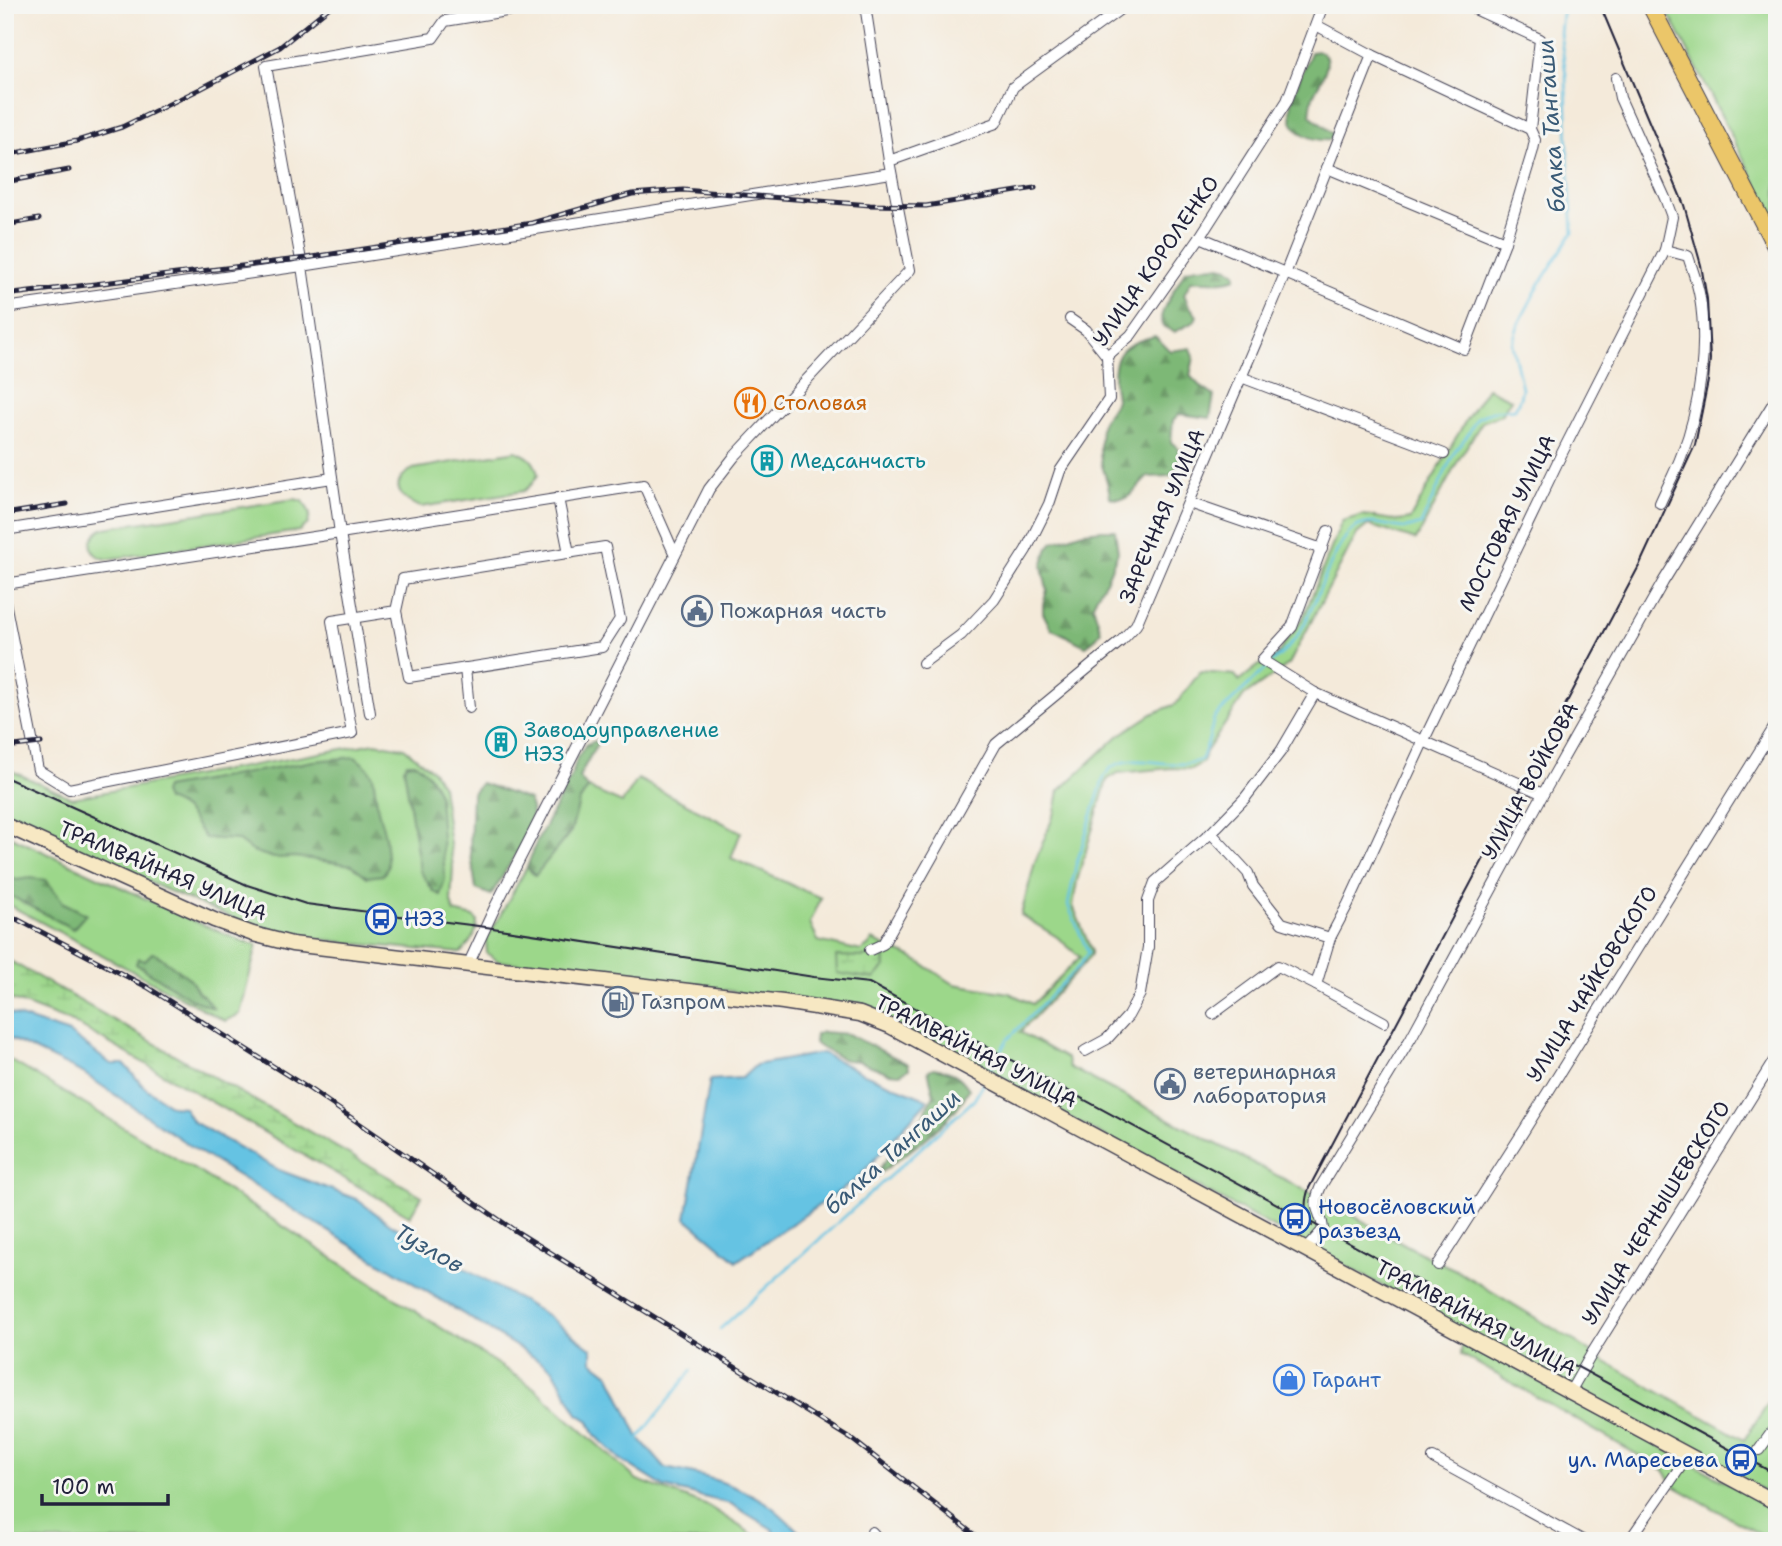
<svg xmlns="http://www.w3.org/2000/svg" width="1782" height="1546" font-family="'Shantell Sans',sans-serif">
<defs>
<pattern id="forest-firs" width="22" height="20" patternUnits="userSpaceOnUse" patternTransform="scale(1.75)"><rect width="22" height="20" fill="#7db876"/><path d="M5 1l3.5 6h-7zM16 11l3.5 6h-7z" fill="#669562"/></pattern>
<pattern id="wetland-marsh" width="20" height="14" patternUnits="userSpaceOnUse" patternTransform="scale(1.75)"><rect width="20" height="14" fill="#9cd78a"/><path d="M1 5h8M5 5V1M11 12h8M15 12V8" fill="none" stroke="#86b878"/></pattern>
</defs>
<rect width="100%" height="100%" fill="#f6f6f2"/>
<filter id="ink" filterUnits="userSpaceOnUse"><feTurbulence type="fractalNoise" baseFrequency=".0143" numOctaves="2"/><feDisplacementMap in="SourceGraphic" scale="14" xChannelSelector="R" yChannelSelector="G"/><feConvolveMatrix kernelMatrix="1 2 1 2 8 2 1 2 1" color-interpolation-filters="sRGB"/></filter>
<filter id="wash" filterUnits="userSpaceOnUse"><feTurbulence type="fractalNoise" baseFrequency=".00686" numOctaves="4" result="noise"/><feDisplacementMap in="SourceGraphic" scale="28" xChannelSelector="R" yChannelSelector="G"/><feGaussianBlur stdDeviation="1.57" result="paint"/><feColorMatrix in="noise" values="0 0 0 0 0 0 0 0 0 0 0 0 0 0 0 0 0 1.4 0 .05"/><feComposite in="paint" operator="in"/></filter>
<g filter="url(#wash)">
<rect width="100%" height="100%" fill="#f4eada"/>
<!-- grass -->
<g fill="#9cd78a" stroke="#5f7c62" stroke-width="2">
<path d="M1663,5H1777V224L1673,22Z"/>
<path d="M1487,388L1511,399L1501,415L1482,422L1459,459L1416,540L1368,525L1357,534L1289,664L1244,696L1206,752L1203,762L1191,769L1172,768L1118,773L1107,780L1077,881L1073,906L1091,950V954L1083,965L1020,1032L1067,1059L1069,1067L1326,1201L1430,1258L1454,1269L1576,1342L1606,1362L1744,1440L1777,1389V1498L884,1018L724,990L498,961L487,953L486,941L527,867L535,875L571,831L579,802L588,788L622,803L638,779L741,832L731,858L821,898L810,923L818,941L861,951L869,945L872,940L911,957L954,984L1009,993L1033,1004L1080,957L1057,937L1021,915L1035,862L1055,812L1059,791L1118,736L1152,714L1176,704L1200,672L1235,675L1239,681L1258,666L1276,656L1303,618L1342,521L1363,515L1399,521L1410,519L1466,420Z"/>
<path d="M516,451C530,457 535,461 538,475L531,485L524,491L421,507C408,503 390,491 403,476C406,472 410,471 413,469Z"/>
<path d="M294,499L303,501L310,513L308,524L299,531L109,559C86,558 87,535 105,528Z"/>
<path d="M375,743L404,748L433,771L442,786L453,867L451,902L454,912L474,917L477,921C477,935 470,943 461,953L358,944L296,936L240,921L141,879L5,817V768L72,798Z"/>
<path d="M5,834L192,920L242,941L257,945L240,1014L225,1021L5,903Z"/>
<path d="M5,1057L202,1174L533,1387L637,1480L708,1506L763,1541H5Z"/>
<path d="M1463,1340L1777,1509V1541H1772L1674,1486L1664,1470L1461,1354Z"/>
</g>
<!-- forest -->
<g fill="url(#forest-firs)" stroke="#506d58" stroke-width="2">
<path d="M1318,51C1338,58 1318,83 1313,97C1311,103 1311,109 1310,115L1333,134L1330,140C1320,141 1312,139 1303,134C1275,118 1303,74 1311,52Z"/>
<path d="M1220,266L1228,268L1236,273V278C1223,284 1206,280 1191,281L1184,294L1188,304L1197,316L1194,322L1174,332L1163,326L1161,317L1165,306L1185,271L1196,267Z"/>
<path d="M1155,336L1170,351L1191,348L1194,357L1190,376L1200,386L1214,396L1210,418L1179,414L1173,420L1171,442L1178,448L1180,463L1170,476L1148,477C1134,489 1130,505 1110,497C1109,485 1105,476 1102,465C1099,454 1100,438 1101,427C1102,416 1114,410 1116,399C1116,394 1114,388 1114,383C1113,350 1125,344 1155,336Z"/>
<path d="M1102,530H1115L1118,552L1107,579L1097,595L1093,605L1101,631L1094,640L1086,646C1073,641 1064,633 1051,629L1043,613V605L1047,590L1042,566L1048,548L1053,542L1084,532Z"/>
<path d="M599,740L579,777L588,788L579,802L571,831L535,876L527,867L536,843L571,777L577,758L586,744Z"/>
<path d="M355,757L367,767L373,776L378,810L385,836L388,867L383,875L367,877L352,865L295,857L274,858L252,851L237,840L205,838C192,820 189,807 166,800L163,793L165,788L313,761Z"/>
<path d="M407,763H416C428,773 435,781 439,796L445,879L440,895L434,892L420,871L404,768Z"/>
<path d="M481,783L529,800L532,813L524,841L491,895L476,889L470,848L472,794Z"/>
<path d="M5,876L17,880L29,878L46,880L64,903L86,914L73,929L9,895L5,890Z"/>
<path d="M152,953H155L189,978L199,993L203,995L213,1008L193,1000L136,964L138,958L144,961Z"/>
<path d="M822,1032L848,1034L908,1064L909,1069L900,1074L889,1073L858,1061L845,1060L823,1049L814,1043L815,1035Z"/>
<path d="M933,1068C951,1071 959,1074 969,1089C953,1123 908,1151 878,1175L882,1165L925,1114L928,1105L934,1095L928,1071Z"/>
</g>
<!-- wetland -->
<g fill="url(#wetland-marsh)" stroke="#5f7c62" stroke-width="2">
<path d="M884,950L885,967L874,979L837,973L836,956L864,957Z"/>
<path d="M5,958L422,1196L410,1216L74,1023L5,997Z"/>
</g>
<!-- water -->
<g fill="#65c3e3" stroke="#44728f" stroke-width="2">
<path d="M5,1012L69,1033L111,1064H124L143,1086L171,1106L184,1107L192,1121L279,1170L356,1199L389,1223L472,1273L545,1314L592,1349V1361L610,1375L639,1438L665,1468C699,1474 733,1483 763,1501C777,1509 796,1529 808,1541H784L772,1529L731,1504L664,1487L620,1459L595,1435L589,1421L578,1414L553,1369L201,1153L83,1073L5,1036Z"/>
<path d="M822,1053L862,1073L928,1100L856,1180L737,1261L686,1218L710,1080L742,1078L756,1065Z"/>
</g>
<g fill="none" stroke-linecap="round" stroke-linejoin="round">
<!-- stream -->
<g stroke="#65c3e3" stroke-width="2.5">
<path d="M1272,662C1284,653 1293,643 1301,630C1315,608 1336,535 1358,526C1376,518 1388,528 1406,528C1411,527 1417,525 1421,524L1455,451L1467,436L1477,418L1492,411L1515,409L1520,398L1522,388L1512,344L1519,323L1539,285L1573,232L1568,159L1566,75L1560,33L1563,5"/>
<path d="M988,1074L1007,1040L1080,965L1088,952L1068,905L1076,865L1104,777C1106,774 1108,771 1111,768C1133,750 1176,773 1202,759L1209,739L1214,718L1267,667"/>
<path d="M720,1329L974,1100L984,1083"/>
<path d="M638,1439L692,1370"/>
</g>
</g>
</g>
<g filter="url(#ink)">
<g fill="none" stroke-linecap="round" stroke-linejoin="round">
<!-- minor casing -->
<g stroke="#424053" stroke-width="12">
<g id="minor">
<path d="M865,5L889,161"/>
<path d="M1316,25L1372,55L1530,129"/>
<path d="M1327,168L1505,242"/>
<path d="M1200,237L1464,349L1505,242L1533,150L1535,140L1530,129L1540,39L1466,5"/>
<path d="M5,308L302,266L266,66L433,38L445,21L543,5"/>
<path d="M1070,319L1086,330L1107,356"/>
<path d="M1241,377L1444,454"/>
<path d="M558,498L569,553"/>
<path d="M1189,503L1322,549"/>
<path d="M1660,503C1667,487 1676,471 1682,454C1700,409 1708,346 1700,298C1698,284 1692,269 1688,256L1665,250"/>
<path d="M5,530L332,478"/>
<path d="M1328,531L1292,627L1262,660L1315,693L1543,794"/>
<path d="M675,555L644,485L340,533L302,266L891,173"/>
<path d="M5,584L340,533L370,713"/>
<path d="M5,602L38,770L69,789L352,733L332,621L396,611L409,677L602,647L620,619L605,547L403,579L396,611"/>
<path d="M923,663L961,635L994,600L1026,550L1049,504L1060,471L1109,399L1107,356L1131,335L1200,237L1287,101L1323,5"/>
<path d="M465,668L469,708"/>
<path d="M1211,833L1248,873L1253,886L1282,923L1330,938"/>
<path d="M870,950L883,944L996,744L1121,641L1136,625L1285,274L1372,55"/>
<path d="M468,965L495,907L709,489L734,457L910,270L889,161L996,123L1013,87L1126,5"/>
<path d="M1316,985L1330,938L1348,904L1423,742L1561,455L1665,250L1672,217L1665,198L1620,98L1616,78"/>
<path d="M1213,1014L1278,966L1316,985L1384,1022"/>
<path d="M1085,1051L1107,1039L1128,1016L1140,994L1148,947V901L1155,882L1211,833L1245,798L1281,751L1315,693"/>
<path d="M1305,1250L1323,1230C1322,1209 1310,1211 1321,1186L1411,1038L1543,794L1663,582L1777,397"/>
<path d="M1438,1265L1525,1129L1777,723"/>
<path d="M1570,1392L1591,1355L1777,1056"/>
<path d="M1759,1450L1777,1425"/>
<path d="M1433,1458L1584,1541"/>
<path d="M872,1532L880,1541"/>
<path d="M1629,1541L1688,1456"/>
</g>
</g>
<!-- secondary casing -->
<g stroke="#424053" stroke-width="17">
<path id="secondary" d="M5,825L214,920L253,934L292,944L783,1002L860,1014L890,1026L1777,1503"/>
</g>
<!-- primary casing -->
<g stroke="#424053" stroke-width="18">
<path id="primary" d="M1650,5L1777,250"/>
</g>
<!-- minor -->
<use href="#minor" stroke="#fff" stroke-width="10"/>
<!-- secondary -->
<use href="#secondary" stroke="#f7e8c3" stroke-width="14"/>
<!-- primary -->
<use href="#primary" stroke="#ebc669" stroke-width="16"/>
<!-- tram -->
<g stroke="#22223b" stroke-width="2">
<path d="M5,777L247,885L306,904L486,927L814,977L869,983L1777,1475"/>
<path d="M1312,1226C1304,1212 1304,1202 1309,1188L1639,566L1695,445L1708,381L1710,359L1707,299L1701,265L1684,205L1600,5"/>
</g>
<!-- rail casing -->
<g stroke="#22223b" stroke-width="5">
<g id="rail">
<path d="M5,155L77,141L122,127L200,89L280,47L332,5"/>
<path d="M5,182L69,170"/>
<path d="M5,225L39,219"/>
<path d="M5,295L306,258L532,223L632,194L683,190L870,205L926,206L1035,188"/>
<path d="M5,514L67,504"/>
<path d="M5,747L41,743"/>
<path d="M5,913L147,987L311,1090L514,1230L853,1440L982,1541"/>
</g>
</g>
<!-- rail -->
<use href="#rail" stroke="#f6f6f2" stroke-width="2.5" stroke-dasharray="8" stroke-linecap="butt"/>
</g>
</g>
<!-- icons -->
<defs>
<g id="restaurant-ring" transform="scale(1.575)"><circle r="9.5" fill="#f6f6f2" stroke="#e8710a" stroke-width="1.5"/><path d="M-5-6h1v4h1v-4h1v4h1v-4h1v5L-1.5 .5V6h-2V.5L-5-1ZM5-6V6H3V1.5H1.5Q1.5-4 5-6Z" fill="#e8710a"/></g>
<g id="building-ring" transform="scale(1.575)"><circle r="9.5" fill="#f6f6f2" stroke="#0f9aa8" stroke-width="1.5"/><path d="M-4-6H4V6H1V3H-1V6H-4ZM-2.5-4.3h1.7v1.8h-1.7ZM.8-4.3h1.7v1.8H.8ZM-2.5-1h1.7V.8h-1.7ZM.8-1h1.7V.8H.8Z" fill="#0f9aa8"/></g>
<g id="civic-ring" transform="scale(1.575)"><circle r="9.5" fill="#f6f6f2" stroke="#5c6f8a" stroke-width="1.5"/><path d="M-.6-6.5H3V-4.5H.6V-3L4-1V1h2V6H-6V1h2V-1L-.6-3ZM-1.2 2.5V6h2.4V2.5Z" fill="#5c6f8a"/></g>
<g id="bus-ring" transform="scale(1.575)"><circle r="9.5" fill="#f6f6f2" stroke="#1a4fb4" stroke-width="1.5"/><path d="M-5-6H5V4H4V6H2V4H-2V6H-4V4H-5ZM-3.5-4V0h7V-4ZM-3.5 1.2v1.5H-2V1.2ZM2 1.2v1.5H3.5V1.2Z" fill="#1a4fb4"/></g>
<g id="fuel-ring" transform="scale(1.575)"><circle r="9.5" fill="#f6f6f2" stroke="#5c6f8a" stroke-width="1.5"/><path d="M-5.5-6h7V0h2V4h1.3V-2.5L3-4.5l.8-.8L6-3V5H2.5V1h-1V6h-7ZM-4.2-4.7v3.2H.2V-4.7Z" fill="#5c6f8a"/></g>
<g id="shop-ring" transform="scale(1.575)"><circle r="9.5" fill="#f6f6f2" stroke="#3f7fe0" stroke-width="1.5"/><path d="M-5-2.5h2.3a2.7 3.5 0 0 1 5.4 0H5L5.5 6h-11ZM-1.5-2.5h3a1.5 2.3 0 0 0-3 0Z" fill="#3f7fe0"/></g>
</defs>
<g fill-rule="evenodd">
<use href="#restaurant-ring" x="750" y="403"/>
<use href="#building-ring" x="767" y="461"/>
<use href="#civic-ring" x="697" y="611"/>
<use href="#building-ring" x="501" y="742"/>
<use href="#bus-ring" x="381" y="919"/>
<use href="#fuel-ring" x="618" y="1002"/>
<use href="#civic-ring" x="1170" y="1084"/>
<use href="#bus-ring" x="1295" y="1219"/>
<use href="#shop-ring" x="1289" y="1380"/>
<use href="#bus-ring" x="1741" y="1460"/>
</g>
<g text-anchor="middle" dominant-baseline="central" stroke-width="6" stroke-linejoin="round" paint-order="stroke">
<!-- street labels -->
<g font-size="21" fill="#22223b" stroke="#f6f6f2">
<text transform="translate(1156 261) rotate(-55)">УЛИЦА КОРОЛЕНКО</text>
<text transform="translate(1162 516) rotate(-67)">ЗАРЕЧНАЯ УЛИЦА</text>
<text transform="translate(1507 523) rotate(-64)">МОСТОВАЯ УЛИЦА</text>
<text transform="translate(1530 781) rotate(-61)">УЛИЦА ВОЙКОВА</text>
<text transform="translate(163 871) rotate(23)">ТРАМВАЙНАЯ УЛИЦА</text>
<text transform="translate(1592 984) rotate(-58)">УЛИЦА ЧАЙКОВСКОГО</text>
<text transform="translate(976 1051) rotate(27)">ТРАМВАЙНАЯ УЛИЦА</text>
<text transform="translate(1656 1213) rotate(-58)">УЛИЦА ЧЕРНЫШЕВСКОГО</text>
<text transform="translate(1476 1318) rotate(28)">ТРАМВАЙНАЯ УЛИЦА</text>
</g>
<!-- food labels -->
<g font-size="21" fill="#c56008" stroke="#f6f6f2" text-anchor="start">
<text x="773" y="403">Столовая</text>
</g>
<!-- culture labels -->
<g font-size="21" fill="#0d838f" stroke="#f6f6f2" text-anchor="start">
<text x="790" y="461">Медсанчасть</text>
<text x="524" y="730">Заводоуправление<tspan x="524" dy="24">НЭЗ</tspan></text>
</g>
<!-- service labels -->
<g font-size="21" fill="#4e5e75" stroke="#f6f6f2" text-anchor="start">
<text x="720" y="611">Пожарная часть</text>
<text x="641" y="1002">Газпром</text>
<text x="1193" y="1072">ветеринарная<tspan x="1193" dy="24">лаборатория</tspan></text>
</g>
<!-- transit labels -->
<g font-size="21" fill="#164399" stroke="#f6f6f2" text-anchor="start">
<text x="404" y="919">НЭЗ</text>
<text x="1318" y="1207">Новосёловский<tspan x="1318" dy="24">разъезд</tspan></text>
<text x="1718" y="1460" text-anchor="end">ул. Маресьева</text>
</g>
<!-- shop labels -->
<g font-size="21" fill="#366cbe" stroke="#f6f6f2" text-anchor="start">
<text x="1312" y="1380">Гарант</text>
</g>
<!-- water labels -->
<g font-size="23" font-style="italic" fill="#395a76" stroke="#f6f6f2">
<text transform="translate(1551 126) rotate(-94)">балка Тангаши</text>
<text transform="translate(892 1152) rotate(-42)">балка Тангаши</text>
<text transform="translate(429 1248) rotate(30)">Тузлов</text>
</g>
</g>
<!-- margin -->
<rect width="1782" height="1546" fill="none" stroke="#f6f6f2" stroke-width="28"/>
<!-- scale -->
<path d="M42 1494v10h126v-10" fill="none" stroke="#22223b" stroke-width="3.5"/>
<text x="52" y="1494" font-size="21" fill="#22223b" stroke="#f6f6f2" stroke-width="5" paint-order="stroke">100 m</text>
</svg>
